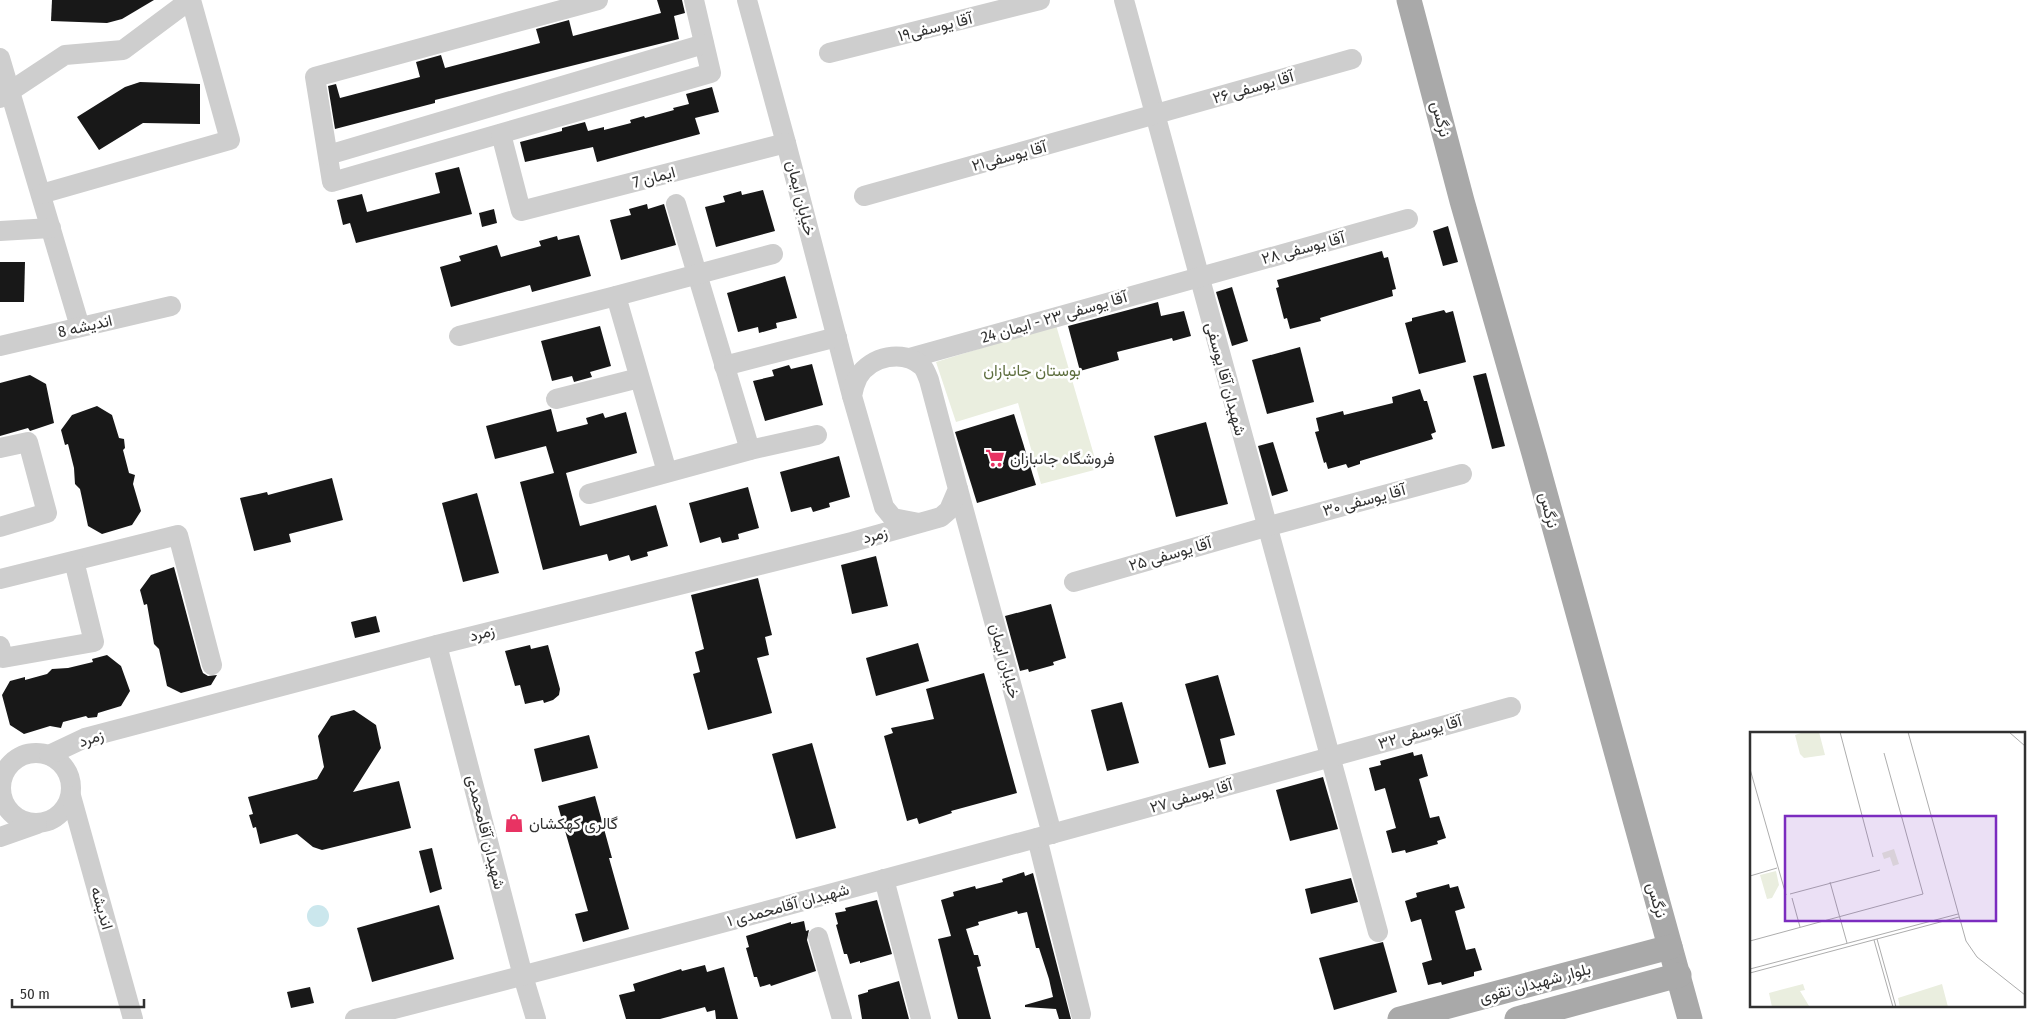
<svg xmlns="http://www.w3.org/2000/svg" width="2038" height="1019" font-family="'Fira Sans Condensed',Vazirmatn,sans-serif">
<rect width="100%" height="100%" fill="#fff"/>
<!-- green -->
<path fill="#eaeedf" d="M1056,325L1098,469L1041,484L1018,403L956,422L936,362Z"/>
<!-- water -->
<circle fill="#cbe7ed" cx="318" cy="916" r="11"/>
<!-- building -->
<g fill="#181818">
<path d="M52,0H154L122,19L107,23L51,21Z"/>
<path d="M657,0H682L685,13L674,16L679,39L435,100V103L335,129L328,86L336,84L340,98L420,77L416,62L441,55L445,68L540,43L536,29L569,20L573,36L661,13Z"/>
<path d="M140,82L200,84V124L143,123L99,150L77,117L125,87Z"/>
<path d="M712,87L719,112L695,118L700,134L597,162L593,147L525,162L520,142L562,131V128L585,122L588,131L604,127V130L631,123L630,120L644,116L645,118L674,110L673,108L689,104L686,94Z"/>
<path d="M459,167L472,214L356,243L350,223L343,225L337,200L362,194L367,212L440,193L435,173Z"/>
<path d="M763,190L775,231L716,247L705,207L725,202L723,196L741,191L742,195Z"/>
<path d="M647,204L648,209L664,204L676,245L621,260L610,220L631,215L629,209Z"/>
<path d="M494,209L497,223L482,227L479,213Z"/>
<path d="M1448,226L1458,262L1443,266L1433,231Z"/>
<path d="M579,235L591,276L532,292L530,285L451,307L440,267L461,261L459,256L497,245L501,257L541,246L539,241L557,236L558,240Z"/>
<path d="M1382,251L1384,258L1388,257L1396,289L1392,290L1393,296L1320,318L1321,321L1290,329L1287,318L1284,319L1276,288L1279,287L1277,280Z"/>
<path d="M0,262H25L24,302H0Z"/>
<path d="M785,276L797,318L776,323L777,328L759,333L758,327L738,332L727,293Z"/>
<path d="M1232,287L1248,341L1232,346L1216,292Z"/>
<path d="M1158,302L1161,316L1184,311L1191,336L1173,341L1172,338L1117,352L1119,360L1080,371L1068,326Z"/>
<path d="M1444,310L1446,313L1453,311L1466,362L1419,374L1405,323L1412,321V318Z"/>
<path d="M600,326L611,366L590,372L592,377L574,382L572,376L552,381L541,341Z"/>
<path d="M1300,347L1314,402L1267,414L1252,360Z"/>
<path d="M812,364L823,405L765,421L753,381L774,376L772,370L789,365L791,369Z"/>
<path d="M1486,373L1505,446L1492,449L1473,376Z"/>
<path d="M30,375L46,384L54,423L30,431L28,428L0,436V383Z"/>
<path d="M1420,389L1424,401H1427L1436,432L1431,434L1433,439L1360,461V464L1348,468L1346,464L1328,469L1326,462L1324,463L1315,432L1319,431L1316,418L1343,411L1344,415L1393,403L1392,397Z"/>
<path d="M97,406L112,415L119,438L124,439L125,448L123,450L129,473L135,475L133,484L141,511L132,525L102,534L88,526L80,489L75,484L74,468L68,444L65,445L61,430L72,415Z"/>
<path d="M551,409L557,432L588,424L586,418L603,413L605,418L626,412L637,453L566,473L580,526L656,505L668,546L647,552L648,556L631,561L629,555L609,561L607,554L543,570L520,482L554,473L546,446L495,459L486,426Z"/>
<path d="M1014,414L1036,485L977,503L955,432Z"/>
<path d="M1206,422L1228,504L1176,517L1154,436Z"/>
<path d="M1273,442L1288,491L1272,496L1258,446Z"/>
<path d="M839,456L850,497L829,503L830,507L813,512L811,507L791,512L780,472Z"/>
<path d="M332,478L343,520L289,534L291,542L254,551L240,498L267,492L268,495Z"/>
<path d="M748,487L759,528L738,534L739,539L722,543L720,537L700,543L689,503Z"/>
<path d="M477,493L499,573L463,582L442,503Z"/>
<path d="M876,556L888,606L852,614L841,565Z"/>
<path d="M174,567L201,668L203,673L208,676L217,675L211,685L181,693L167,686L159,649L154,644L147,604L144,605L140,590L151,575Z"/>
<path d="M758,578L772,635L765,637L769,655L757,658L772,713L708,730L693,674L700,672L695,652L704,649L691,595Z"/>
<path d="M1051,604L1066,658L1053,662L1054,665L1029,672L1028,669L1020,671L1005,616Z"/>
<path d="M376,616L380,632L355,638L351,622Z"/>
<path d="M918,643L929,681L876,696L866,658Z"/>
<path d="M530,645L531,649L548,645L560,689L559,695L553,700L544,703L543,700L525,704L520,685L515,686L505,651Z"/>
<path d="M107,655L121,666L130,691L121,706L98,713L97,717L88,718L86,716L63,722L61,728L50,726L24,734L10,725L2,695L10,681L25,677V680L47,674L52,669L68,668L93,662L92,659Z"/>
<path d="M984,673L1017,793L951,811L952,813L919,824L917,818L907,821L884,736L893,733L891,728L934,719L926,689Z"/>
<path d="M1218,675L1235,735L1220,739L1226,764L1209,768L1185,684Z"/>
<path d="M1122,702L1139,763L1107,771L1091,710Z"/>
<path d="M354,710L376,725L381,748L353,792L399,781L411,828L322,850L313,847L297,834L260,844L256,827L253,828L249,815L253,814L248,797L317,779L324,767L318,736L331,716Z"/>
<path d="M589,735L598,768L542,782L534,749Z"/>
<path d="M812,743L836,828L796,839L772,754Z"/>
<path d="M1413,752L1414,756L1422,754L1428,776L1419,779L1430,818L1439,816L1446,838L1437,841L1438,844L1406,853L1405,850L1392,853L1386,831L1396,828L1385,788L1375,791L1369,768L1381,765L1380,761Z"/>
<path d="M1323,777L1338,829L1290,841L1276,790Z"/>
<path d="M595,796L612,858H609L629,929L583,942L575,914L588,911L558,806Z"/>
<path d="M432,848L442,889L430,893L419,851Z"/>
<path d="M1024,872L1025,876L1033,873L1071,1019H1059L1056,1009L1025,1007V1005L1053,997L1049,979L1039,948H1036L1027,912L1018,914L1017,911L978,922L979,925L966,929L974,955H978L981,966L977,967L991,1019H958L938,939L951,936L941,900L954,896L953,892L975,886L976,889L1003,882L1002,879Z"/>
<path d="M1351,878L1358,902L1311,914L1305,889Z"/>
<path d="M1449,884L1450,888L1458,886L1465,908L1455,911L1466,950L1475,948L1482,970L1474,972V976L1442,985L1441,982L1428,985L1422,963L1432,960L1421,919L1411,922L1405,901L1417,897L1416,893Z"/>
<path d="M877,900L892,954L860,963V961L850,964L847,954H844L836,925L838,924L835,913L846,911L845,908Z"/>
<path d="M439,905L454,959L372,982L357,928Z"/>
<path d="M804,921L806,931L809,930L807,940L816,971L771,986L770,984L760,987L757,977H754L746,948L749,947L746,936L791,922V924Z"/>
<path d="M1383,942L1397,992L1334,1010L1319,958Z"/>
<path d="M705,965L707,972L724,967L738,1019H716L715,1010L707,1012L705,1007L660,1019H626L619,995L635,991L633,984L681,969L682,971Z"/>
<path d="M899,981L909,1019H862L858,995L868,992V990Z"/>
<path d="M310,987L314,1003L291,1008L287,992Z"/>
</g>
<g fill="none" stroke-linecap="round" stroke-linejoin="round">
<!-- minor -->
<g stroke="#cecece" stroke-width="20">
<path d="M598,0L315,77L332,182L711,73L694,0"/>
<path d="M747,0L786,143L852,396"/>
<path d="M1124,0L1378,932"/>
<path d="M829,53L1040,0"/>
<path d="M0,58L80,327"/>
<path d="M0,98L65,55L123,50L190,0"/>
<path d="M501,134L521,211L786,143"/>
<path d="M328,155L704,44"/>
<path d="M41,194L230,140L191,0"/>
<path d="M864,196L1352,59"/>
<path d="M676,204L750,450"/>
<path d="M0,231L51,228"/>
<path d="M459,336L616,296"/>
<path d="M0,346L171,306"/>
<path d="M910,358L1408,219"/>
<path d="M724,366L837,337"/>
<path d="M556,399L639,378"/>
<path d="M0,448L28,442L47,513L0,527"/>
<path d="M667,472L616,296L773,254"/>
<path d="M958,489L1052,834"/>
<path d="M589,494L750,450L817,435"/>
<path d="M0,579L178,535L212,665"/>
<path d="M1074,582L1266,527L1462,474"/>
<path d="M437,645L523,976L536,1019"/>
<path d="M0,646L3,658L94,642L74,561"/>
<circle cx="36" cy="788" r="35"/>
<path d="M49,755L85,738L437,645L852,542L941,517L949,510L958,489L929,380C927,375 925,369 922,366C903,349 871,356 858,377C855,383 853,390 852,396L884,507L893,518L919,523"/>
<path d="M71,796L133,1019"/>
<path d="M0,837L37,824"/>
<path d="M1037,838L1081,1014"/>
<path d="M884,879L921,1019"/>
<path d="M818,937L842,1019"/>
<path d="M355,1019C742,920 1127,814 1511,707"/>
</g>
<!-- major -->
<g stroke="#a9a9a9" stroke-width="25">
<path d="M1409,0L1462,201L1535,457L1690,1019"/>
<path d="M1400,1019L1670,947"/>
<path d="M1517,1019L1679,975"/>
</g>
</g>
<!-- icons -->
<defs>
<g id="supermarket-bare" transform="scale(1.5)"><path d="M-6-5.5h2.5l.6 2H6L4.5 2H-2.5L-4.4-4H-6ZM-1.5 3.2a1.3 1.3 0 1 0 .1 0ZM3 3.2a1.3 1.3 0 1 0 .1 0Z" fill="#e83363" stroke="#fff" stroke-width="2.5" paint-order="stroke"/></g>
<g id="shop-bare" transform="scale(1.5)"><path d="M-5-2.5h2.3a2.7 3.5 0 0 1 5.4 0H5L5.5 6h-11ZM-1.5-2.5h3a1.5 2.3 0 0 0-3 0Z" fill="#e83363" stroke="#fff" stroke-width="2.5" paint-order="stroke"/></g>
</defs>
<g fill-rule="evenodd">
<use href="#supermarket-bare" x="995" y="458"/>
<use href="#shop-bare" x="514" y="823"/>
</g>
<g text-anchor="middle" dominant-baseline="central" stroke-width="5" stroke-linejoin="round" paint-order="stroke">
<!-- street labels -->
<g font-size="16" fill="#313131" stroke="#fff">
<text transform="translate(935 27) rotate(-14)">آقا یوسفی۱۹</text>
<text transform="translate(1253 87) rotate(-16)">آقا یوسفی ۲۶</text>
<text transform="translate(1441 119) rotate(75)">نرگس</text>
<text transform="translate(1009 156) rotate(-15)">آقا یوسفی۲۱</text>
<text transform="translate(654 177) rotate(-15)">ایمان 7</text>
<text transform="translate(801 198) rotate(76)">خیابان ایمان</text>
<text transform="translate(1303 248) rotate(-15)">آقا یوسفی ۲۸</text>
<text transform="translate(1054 317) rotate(-16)">آقا یوسفی ۲۳ - ایمان 24</text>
<text transform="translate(85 326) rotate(-13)">اندیشه 8</text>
<text transform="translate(1226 379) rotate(75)">شهیدان آقا یوسفی</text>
<text transform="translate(1364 500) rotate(-15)">آقا یوسفی ۳۰</text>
<text transform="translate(1549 510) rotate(76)">نرگس</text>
<text transform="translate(875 535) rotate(-15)">زمرد</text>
<text transform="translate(1170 554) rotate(-16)">آقا یوسفی ۲۵</text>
<text transform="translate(482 633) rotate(-14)">زمرد</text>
<text transform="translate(1005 661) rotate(75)">خیابان ایمان</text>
<text transform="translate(1420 732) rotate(-16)">آقا یوسفی ۳۲</text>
<text transform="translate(91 738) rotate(-18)">زمرد</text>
<text transform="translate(1191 796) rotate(-16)">آقا یوسفی ۲۷</text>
<text transform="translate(486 832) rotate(76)">شهیدان آقامحمدی</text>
<text transform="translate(1657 900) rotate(74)">نرگس</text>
<text transform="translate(788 905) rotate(-15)">شهیدان آقامحمدی ۱</text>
<text transform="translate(102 908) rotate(74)">انديشه</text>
<text transform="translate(1535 983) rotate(-15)">بلوار شهیدان تقوی</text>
</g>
<!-- park labels -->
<g font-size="16" fill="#5d6e3d" stroke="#fff">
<text x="1032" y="370">بوستان جانبازان</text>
</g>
<!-- poi labels -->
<g font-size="16" fill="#313131" stroke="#fff" text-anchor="start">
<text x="1010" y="458">فروشگاه جانبازان</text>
<text x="529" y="823">گالری کهکشان</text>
</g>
</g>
<!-- overview -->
<g transform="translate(1750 732)">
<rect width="275" height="275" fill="#fff"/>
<path d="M54,0H69L75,23L54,26L50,22L45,3ZM144,117L149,132L143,134L140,125L134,127L132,121ZM26,139L29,153L22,166L17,167L10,143ZM53,252L55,258L50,259L59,274L22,275L19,261ZM192,252L198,275H150L148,266Z" fill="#eaeedf"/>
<path fill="none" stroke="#adadad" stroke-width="1" d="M90,0L123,125M158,0L216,209L227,225L275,263M259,0L275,14M0,37L36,163M0,144L27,136M80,150L97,211M40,162L130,138M42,166L50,195M127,207L146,275M124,208L143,275M0,209L173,162L134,21M0,237L208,182M0,241L209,185"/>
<path fill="#7b2cbf" fill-opacity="0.15" stroke="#7b2cbf" stroke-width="2.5" d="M35,84H246V189H35Z"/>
<rect width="275" height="275" fill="none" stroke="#313131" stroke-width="2.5"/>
</g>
<!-- scale -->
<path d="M12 999v8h132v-8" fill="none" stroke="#313131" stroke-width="2.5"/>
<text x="20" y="999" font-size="15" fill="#313131" stroke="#ffffff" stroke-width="4" paint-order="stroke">50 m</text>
</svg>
